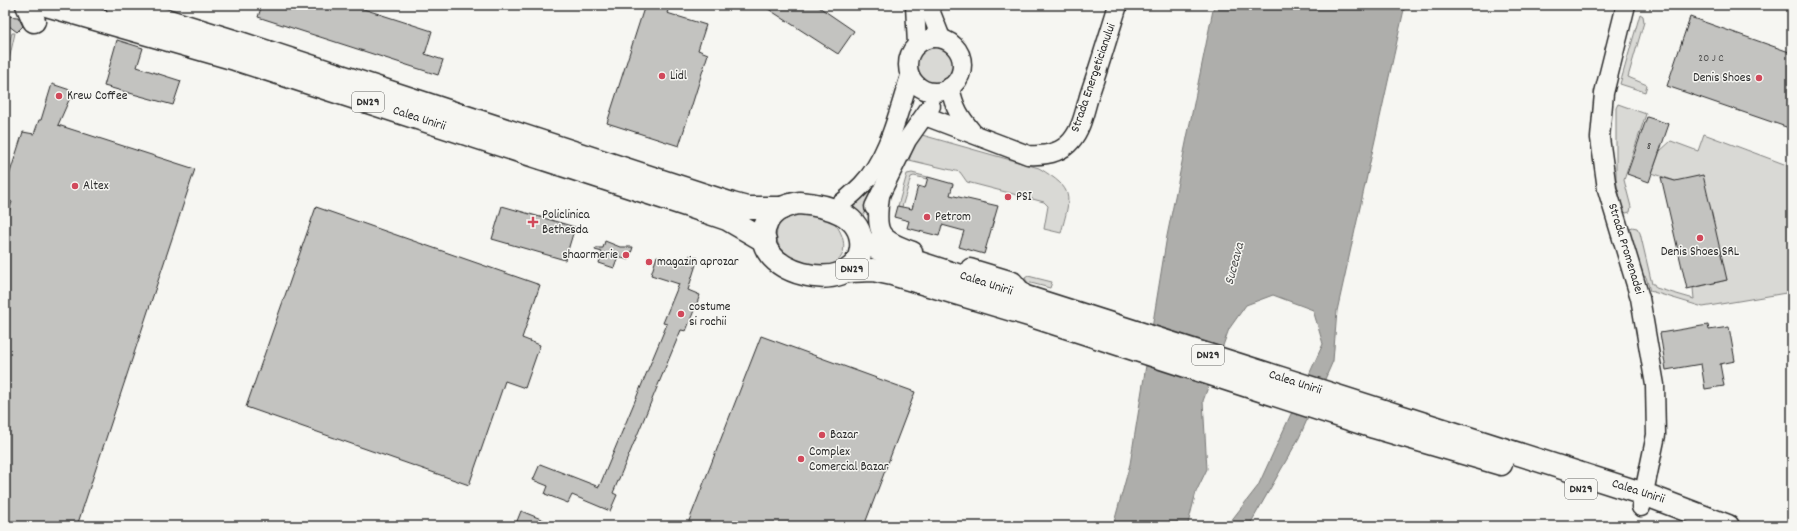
<svg xmlns="http://www.w3.org/2000/svg" width="1797" height="531" font-family="Dekko,sans-serif">
<rect width="100%" height="100%" fill="#f6f6f2"/>
<filter id="ink" filterUnits="userSpaceOnUse"><feTurbulence type="fractalNoise" baseFrequency=".025" numOctaves="2"/><feDisplacementMap in="SourceGraphic" scale="8" xChannelSelector="R" yChannelSelector="G"/><feConvolveMatrix kernelMatrix="1 2 1 2 8 2 1 2 1" color-interpolation-filters="sRGB"/></filter>
<g filter="url(#ink)">
<!-- green -->
<g fill="#d9d9d5" stroke="#828280">
<path d="M1640,14L1643,16L1644,22L1628,77L1647,85L1645,92L1620,84Z"/>
<path d="M12,33H15L5,78V57Z"/>
<circle cx="935" cy="65" r="26"/>
<path d="M1618,104L1646,114L1624,180L1631,207L1630,212L1626,213L1623,210L1616,181V108Z"/>
<path d="M1704,134L1792,167V292L1703,307L1650,291L1646,277L1642,275L1629,230L1632,227L1637,228L1640,233L1652,284H1654L1656,288L1694,299L1693,288L1727,280L1675,181L1652,173L1660,151L1671,141L1698,151Z"/>
<path d="M922,135L1039,168C1075,190 1071,195 1061,233L1044,229L1048,206L1044,202L967,182L960,172L909,160L916,138Z"/>
<path d="M912,173L928,177L927,179L914,176L911,177L902,207L898,206L907,174Z"/>
<path d="M876,181L880,184L860,222L846,208L855,205Z"/>
<path d="M809,212C816,215 826,217 832,221C844,231 851,257 832,264C810,272 768,255 778,227C780,221 785,217 791,215C796,213 803,213 809,212Z"/>
<path d="M1028,276L1052,282L1050,288L1027,282L1025,278Z"/>
</g>
<!-- water -->
<path fill="#aeaeab" stroke="#7a7a78" d="M1214,5H1405L1337,311L1333,361L1299,438L1249,526H1227L1258,486L1323,344L1313,310L1273,295L1246,305L1229,329L1203,401L1207,469L1196,492L1188,524L1190,526H1113L1130,464L1167,236Z"/>
<!-- building -->
<g fill="#c3c3c0" stroke="#2b2b2b">
<path d="M262,5H351L432,31L425,54L443,60L438,75L258,17Z"/>
<path d="M645,5H670L667,13L706,25L698,50L708,54L679,146L607,123Z"/>
<path d="M762,5H816L854,31L838,54Z"/>
<path d="M5,16L18,17L23,26L17,32L5,23Z"/>
<path d="M1690,17L1792,53V129L1667,86Z"/>
<path d="M117,40L143,48L137,67L181,81L173,105L104,86Z"/>
<path d="M52,84L73,91L58,125L195,169L77,526H5V223L12,202L5,199V188L23,132L34,134L39,120H41Z"/>
<path d="M1647,117L1669,124L1649,182L1627,174Z"/>
<path d="M1703,175L1727,280L1687,289L1661,177L1675,181Z"/>
<path d="M928,177L953,184L950,195L998,206L984,254L959,247L964,231L942,225L939,236L907,228L909,221L894,217L897,206L912,209L918,186L925,188Z"/>
<path d="M502,206L575,227L565,260L492,239Z"/>
<path d="M316,207L540,285L522,338L540,345L525,388L505,381L469,485L246,407Z"/>
<path d="M605,241L620,247H633L629,260L618,257L614,268L599,263L602,252L595,250L596,248H603Z"/>
<path d="M690,255L698,258L688,290L700,295L686,331L681,330L613,493L617,495L610,511L572,495L568,503L545,494L548,486L533,480L540,464L599,487L667,324L663,323L679,284L651,275L657,256L686,264Z"/>
<path d="M1708,325L1709,330L1729,327L1735,361L1720,364L1724,386L1705,389L1701,364L1666,370L1660,333Z"/>
<path d="M761,336L915,392L864,526H687Z"/>
<path d="M521,511L556,525V526H515Z"/>
</g>
<g fill="none" stroke-linecap="round" stroke-linejoin="round">
<!-- minor casing -->
<g stroke="#2b2b2b" stroke-width="21">
<g id="minor">
<path d="M915,5L917,45"/>
<path d="M928,5L941,38"/>
<path d="M1626,5L1604,93L1600,138L1607,189L1640,298L1655,385L1656,435L1641,507"/>
<circle cx="935" cy="65" r="27"/>
<path d="M950,87C954,108 960,117 973,133"/>
<path d="M925,116L1028,155C1044,156 1060,154 1071,141C1082,129 1085,109 1090,93C1100,64 1109,34 1118,5"/>
<path d="M880,196C875,233 878,239 913,251"/>
<path d="M874,207L907,140L931,106"/>
<path d="M834,209C844,202 853,194 862,185C889,157 898,112 910,76"/>
<path d="M970,268L1013,281L1026,297"/>
</g>
</g>
<!-- major casing -->
<g stroke="#2b2b2b" stroke-width="25">
<g id="major">
<path d="M27,5L34,21"/>
<path d="M46,5L235,59L689,206L727,219L765,241"/>
<path d="M117,5L240,43L732,204L747,208H782"/>
<path d="M799,203C826,205 865,214 861,249C855,301 742,272 767,222C773,210 786,205 799,203Z"/>
<path d="M862,241L885,252L1644,494L1728,526"/>
<path d="M849,271L873,270L892,274L1032,316L1374,427L1501,464"/>
</g>
</g>
<!-- minor -->
<use href="#minor" stroke="#f6f6f2" stroke-width="18"/>
<!-- major -->
<use href="#major" stroke="#f6f6f2" stroke-width="22"/>
</g>
</g>
<!-- markers -->
<g fill="#d1495b" stroke="#f6f6f2" stroke-width="1.5">
<circle cx="662" cy="76" r="4"/>
<circle cx="1759" cy="78" r="4"/>
<circle cx="59" cy="96" r="4"/>
<circle cx="75" cy="186" r="4"/>
<circle cx="1008" cy="197" r="4"/>
<circle cx="927" cy="217" r="4"/>
<path d="M531 216h4v4h4v4h-4v4h-4v-4h-4v-4h4z"/>
<circle cx="1700" cy="238" r="4"/>
<circle cx="626" cy="255" r="4"/>
<circle cx="649" cy="262" r="4"/>
<circle cx="681" cy="314" r="4"/>
<circle cx="822" cy="435" r="4"/>
<circle cx="801" cy="459" r="4"/>
</g>
<g text-anchor="middle" dominant-baseline="central" stroke-width="3" stroke-linejoin="round" paint-order="stroke">
<!-- number labels -->
<g font-size="11" fill="#515150">
<text x="1711" y="59">20 J C</text>
<text x="1649" y="147">8</text>
</g>
<!-- shield labels -->
<g fill="#f6f6f2" stroke="#686867" stroke-width="1">
<rect x="352" y="92" width="32" height="20" rx="3"/>
<rect x="836" y="259" width="32" height="20" rx="3"/>
<rect x="1192" y="345" width="32" height="20" rx="3"/>
<rect x="1565" y="479" width="32" height="20" rx="3"/>
</g>
<g font-size="12" font-weight="bold" fill="#2b2b2b">
<text x="368" y="102">DN29</text>
<text x="852" y="269">DN29</text>
<text x="1208" y="355">DN29</text>
<text x="1581" y="489">DN29</text>
</g>
<!-- poi labels -->
<g font-size="13" fill="#2b2b2b" stroke="#f6f6f2" text-anchor="start">
<text x="670" y="76">Lidl</text>
<text x="1751" y="78" text-anchor="end">Denis Shoes</text>
<text x="67" y="96">Krew Coffee</text>
<text x="83" y="186">Altex</text>
<text x="1016" y="197">PSI</text>
<text x="542" y="215">Policlinica<tspan x="542" dy="15">Bethesda</tspan></text>
<text x="935" y="217">Petrom</text>
<text x="1700" y="252" text-anchor="middle">Denis Shoes SRL</text>
<text x="618" y="255" text-anchor="end">shaormerie</text>
<text x="657" y="262">magazin aprozar</text>
<text x="689" y="307">costume<tspan x="689" dy="15">si rochii</tspan></text>
<text x="830" y="435">Bazar</text>
<text x="809" y="452">Complex<tspan x="809" dy="15">Comercial Bazar</tspan></text>
</g>
<!-- street labels -->
<g font-size="13" fill="#2b2b2b" stroke="#f6f6f2">
<text transform="translate(1094 78) rotate(-71)">Strada Energeticianului</text>
<text transform="translate(419 119) rotate(18)">Calea Unirii</text>
<text transform="translate(1625 249) rotate(73)">Strada Promenadei</text>
<text transform="translate(986 284) rotate(18)">Calea Unirii</text>
<text transform="translate(1295 383) rotate(18)">Calea Unirii</text>
<text transform="translate(1638 492) rotate(18)">Calea Unirii</text>
</g>
<!-- water labels -->
<g font-size="14" font-style="italic" fill="#525251" stroke="#f6f6f2">
<text transform="translate(1235 264) rotate(-75)">Suceava</text>
</g>
</g>
<!-- margin -->
<rect width="1797" height="531" fill="none" stroke="#f6f6f2" stroke-width="20"/>
<rect x="10" y="10" width="1777" height="511" fill="none" stroke="#2b2b2b" stroke-width="1.5" filter="url(#ink)"/>
</svg>
